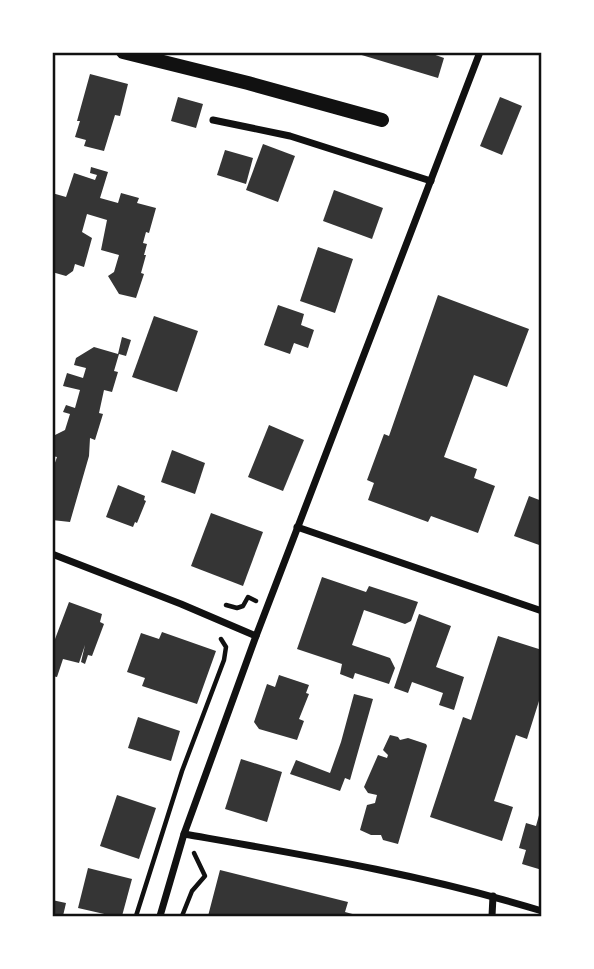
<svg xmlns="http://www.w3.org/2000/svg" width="594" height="969" font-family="'Public Sans',sans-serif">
<rect width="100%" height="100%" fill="#fff"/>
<!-- building -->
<g fill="#353535">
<path d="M427,52L444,58L438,78L355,53Z"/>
<path d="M90,74L128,84L120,116L115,115L104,151L84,146L86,140L75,137L80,121H77Z"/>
<path d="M178,97L203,104L196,128L171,121Z"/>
<path d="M500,97L522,106L502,155L480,146Z"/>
<path d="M263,144L295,156L278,202L246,190Z"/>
<path d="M225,150L253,158L246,184L217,175Z"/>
<path d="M91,167L108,172L100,198L118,203L121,193L139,198L137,203L156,208L149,233L146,232L143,243L147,244L144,255H146L141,273L144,274L136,298L119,294L108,276L114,272L119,255L101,250L107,220L87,214L82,232L92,238L84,267L75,264L73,271L66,276L52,272L54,242L52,241V193L66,197L74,173L95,180L97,175L90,173Z"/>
<path d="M334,190L383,208L372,239L323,221Z"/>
<path d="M318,247L353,259L335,313L300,301Z"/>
<path d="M438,295L529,329L507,387L474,375L444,457L477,469L474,478L495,486L478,533L431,516L428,522L368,500L374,483L367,480L384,434L389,436Z"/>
<path d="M278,305L304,314L301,325L314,330L308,348L294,343L290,354L264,345Z"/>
<path d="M154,316L198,331L177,392L132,377Z"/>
<path d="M122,337L131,340L126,356L119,354L114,371L118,372L112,392L104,390L99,413L103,414L95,440L90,438L89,456L70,522L52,520V471L57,457L52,456V439L53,436L65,430L70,414L63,412L66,405L75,408L80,390L63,386L67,373L83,378L86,368L74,365L76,358L94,347L118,354Z"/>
<path d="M269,425L304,440L283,491L248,477Z"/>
<path d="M172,450L205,463L195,494L161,482Z"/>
<path d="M118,485L145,496L144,500L146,501L137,523L135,522L133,527L106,517Z"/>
<path d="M529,496L542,501V546L514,536Z"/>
<path d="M211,513L263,532L243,586L191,566Z"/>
<path d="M322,577L366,592L369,586L418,602L411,621L405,624L364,610L352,645L390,658L395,668L389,684L355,673L353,679L340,674L342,664L297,649Z"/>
<path d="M69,602L102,614L100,622L104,624L92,656L88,655L85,664L81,662L85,645L79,663L63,659L57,677L52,676V647Z"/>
<path d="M419,614L451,626L436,667L464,677L454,710L439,705L443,693L412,682L408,693L394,688Z"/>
<path d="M162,632L216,651L197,704L142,686L145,678L127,672L141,633L159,639Z"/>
<path d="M498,636L542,650V702L539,701L527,739L516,735L494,801L513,807L502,841L430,817L463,717L471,720Z"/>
<path d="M279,675L309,685L306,693L309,694L299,719L304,721L297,740L259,729L254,722L267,684L275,687Z"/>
<path d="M354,694L373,699L350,780L345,778L340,791L290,774L296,760L330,773L341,742Z"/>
<path d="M138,717L180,731L171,761L128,748Z"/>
<path d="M390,735L398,737L400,740L408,738L426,744L427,746L398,844L383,840L381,835H371L360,830L367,805L375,803L377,795L368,793L364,787L378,755L387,758L388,755L383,750Z"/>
<path d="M241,759L282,772L267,822L225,809Z"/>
<path d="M117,795L156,808L139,859L100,846Z"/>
<path d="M541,808H542V870L522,864L526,850L519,848L526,823L536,826Z"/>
<path d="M88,868L132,879L122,916H113L78,908Z"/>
<path d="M220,870L348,902L345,912L360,916H208Z"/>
<path d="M52,900L66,903L63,916H52Z"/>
</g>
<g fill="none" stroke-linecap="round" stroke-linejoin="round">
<!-- path -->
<g stroke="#111" stroke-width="4.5">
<path d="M226,605L237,608L243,606L248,597L256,601"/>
<path d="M136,916L182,771L224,660L226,647L221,639"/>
<path d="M182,916L192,891L205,876L194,853"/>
</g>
<!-- minor -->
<g stroke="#111" stroke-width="7">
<path d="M213,120L290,136L431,181"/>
<path d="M297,527L542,611"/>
<path d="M52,554L181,604L256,636"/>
<path d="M184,834C304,855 425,875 542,911"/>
<path d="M160,916L184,834L256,636L480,52"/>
<path d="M492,916L493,896"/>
</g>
<!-- secondary -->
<path stroke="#111" stroke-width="14" d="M123,52L248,83L382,120"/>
</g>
<!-- border -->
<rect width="594" height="969" fill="none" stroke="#ffffff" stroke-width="108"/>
<rect x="54" y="54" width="486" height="861" fill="none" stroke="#111" stroke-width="2.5"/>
</svg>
